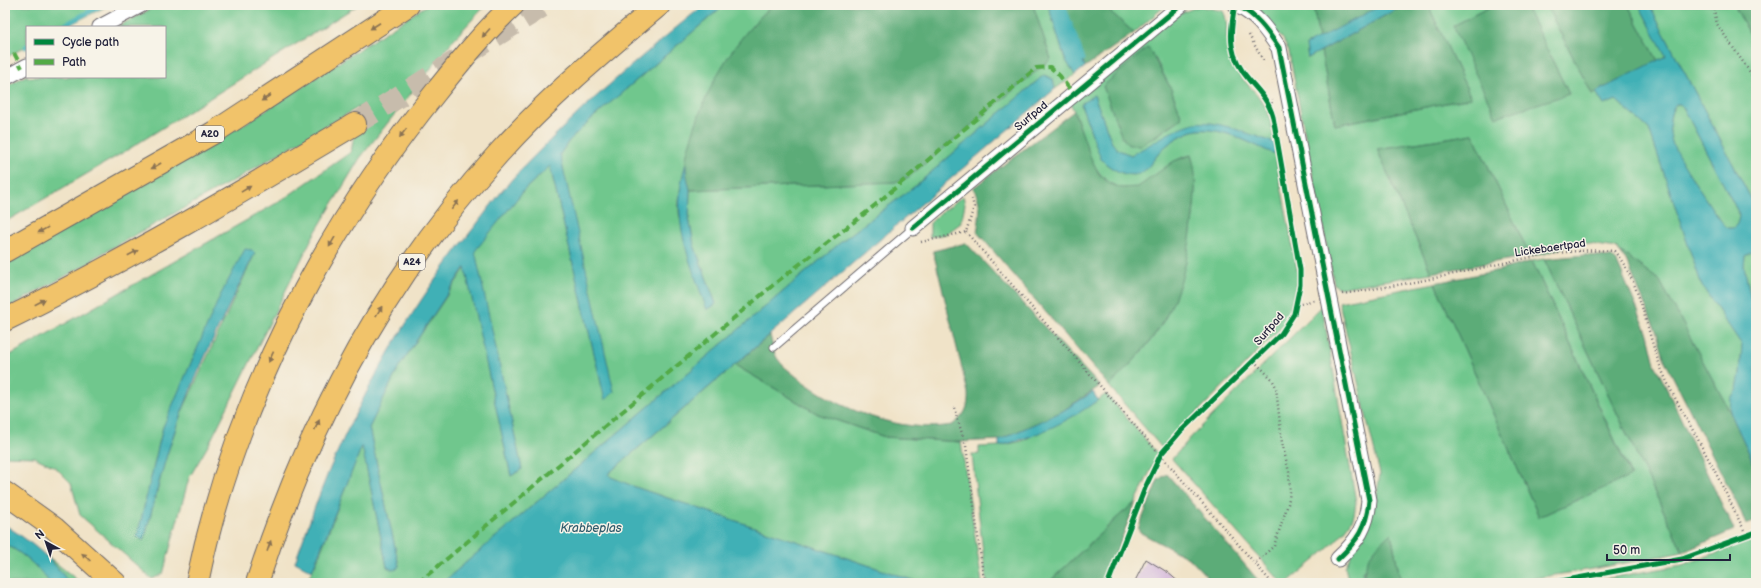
<svg xmlns="http://www.w3.org/2000/svg" width="1761" height="588" font-family="'Balsamiq Sans',sans-serif">
<rect width="100%" height="100%" fill="#f7f3e8"/>
<filter id="ink" filterUnits="userSpaceOnUse"><feTurbulence type="fractalNoise" baseFrequency=".025" numOctaves="2"/><feDisplacementMap in="SourceGraphic" scale="8" xChannelSelector="R" yChannelSelector="G"/><feConvolveMatrix kernelMatrix="1 2 1 2 8 2 1 2 1" color-interpolation-filters="sRGB"/></filter>
<filter id="wash" filterUnits="userSpaceOnUse"><feTurbulence type="fractalNoise" baseFrequency=".012" numOctaves="4" result="noise"/><feDisplacementMap in="SourceGraphic" scale="16" xChannelSelector="R" yChannelSelector="G"/><feGaussianBlur stdDeviation="0.9" result="paint"/><feColorMatrix in="noise" values="0 0 0 0 0 0 0 0 0 0 0 0 0 0 0 0 0 1.4 0 .05"/><feComposite in="paint" operator="in"/></filter>
<g filter="url(#wash)">
<rect width="100%" height="100%" fill="#f0e3c8"/>
<!-- green -->
<g fill="#6fc78d" stroke="#487464" fill-rule="evenodd">
<path d="M5,5H109L65,27H27V46L5,58Z"/>
<path d="M158,5H358L129,149L5,222V87L27,75V77H165V27H117Z"/>
<path d="M427,5H486L454,39L360,158L312,238L209,444L189,478L163,574L152,579L80,515L71,483L55,467L34,457L5,456V358L282,200L351,152L359,107L236,179L92,259L93,261L5,309V264L166,171L249,121ZM255,253L181,414L166,457L144,540L137,537L163,427Z"/>
<path d="M724,5H773C725,47 701,103 686,164C682,179 678,195 679,211C679,219 685,229 688,237C698,259 707,282 716,304L694,245L689,218L690,190L895,182L902,179L1051,59L1033,5H1048L1065,59L1075,75L1055,89L1053,79L1044,75L914,187L847,237L442,583H306L317,561L362,445L387,567L399,566L369,428L399,367L466,267L511,476L522,469L474,251L524,190L550,166L605,399L560,154L569,141L589,121Z"/>
<path d="M1103,5H1166L1134,33Z"/>
<path d="M1255,5H1313L1319,39L1306,45L1308,58L1321,51L1335,125L1471,98L1428,5H1493L1453,26L1569,94L1525,5H1546L1592,94L1596,92L1604,105L1616,100L1649,129L1702,286L1742,345L1740,373L1737,389L1731,398L1730,412L1660,281L1616,248L1578,242L1544,254L1530,256L1473,134L1377,149L1431,273L1340,288L1334,284L1289,52L1283,39L1260,15Z"/>
<path d="M1628,5H1639L1666,55L1658,61Z"/>
<path d="M1649,5H1734L1756,45V208Z"/>
<path d="M1199,6L1223,11C1230,22 1224,43 1230,59C1237,77 1254,88 1263,103C1271,115 1272,128 1274,142L1211,123L1131,155L1117,150L1112,143L1094,95L1081,104L1101,159C1110,169 1131,181 1144,171C1150,166 1155,157 1160,152C1167,143 1185,132 1197,130C1223,127 1251,144 1275,154L1298,274L1291,311L1284,325L1162,448L1109,386C1162,335 1180,304 1191,231C1195,205 1197,180 1191,155C1171,159 1160,173 1145,184C1137,189 1127,190 1118,187C1086,175 1085,130 1070,103L1173,16ZM1155,58L1171,89L1182,118L1152,139H1123L1103,86Z"/>
<path d="M1676,104H1680L1683,107L1739,214C1739,220 1737,230 1728,228C1721,226 1676,155 1673,145C1668,133 1668,113 1676,104Z"/>
<path d="M963,196L965,204L961,223L946,234L930,237V223L938,215Z"/>
<path d="M1756,249V324L1744,266L1745,256Z"/>
<path d="M1544,259L1683,552L1581,571L1503,583H1401L1391,533L1363,571L1364,583H1349L1345,567L1376,500L1380,474L1339,302L1435,283L1539,517L1631,475L1532,261Z"/>
<path d="M1322,306L1356,502C1355,507 1355,513 1353,518C1344,539 1305,567 1287,583H1282L1172,459L1193,435Z"/>
<path d="M735,365L818,414L885,437L961,442L982,583H921L635,487L611,477L608,474Z"/>
<path d="M1106,394L1158,454L1136,502L1120,515L1048,583H988L986,579L972,455L979,454V447L999,446L1022,441L1094,403Z"/>
<path d="M1756,539V583H1581L1682,565Z"/>
<path d="M5,544C23,553 38,567 50,583H5Z"/>
<path d="M46,555L81,583H69L59,569Z"/>
</g>
<!-- forest -->
<g fill="#5bac78" stroke="#3e675a">
<path d="M773,5H1033L1051,59L909,177L895,182L690,190C689,184 686,178 686,172C684,159 689,145 693,133C708,84 734,39 773,5Z"/>
<path d="M1062,5H1103L1134,33L1085,67Z"/>
<path d="M1313,5H1382L1319,39Z"/>
<path d="M1404,5H1428L1471,98L1335,125L1321,51Z"/>
<path d="M1493,5H1525L1569,94L1496,117L1453,26Z"/>
<path d="M1546,5H1628L1658,61L1592,94Z"/>
<path d="M1734,5H1756V45Z"/>
<path d="M1148,47L1171,89L1182,118L1142,145H1128L1121,135L1103,86Z"/>
<path d="M1074,111L1091,158L1099,174L1110,184L1122,188L1138,187L1174,161L1191,155C1198,174 1195,196 1193,215C1185,295 1166,331 1109,386L977,232C980,216 982,202 973,188Z"/>
<path d="M1473,134L1530,256L1431,273L1377,149Z"/>
<path d="M966,243L1100,386L1061,412L999,440L961,442L885,437L818,414L735,365L770,335C772,342 773,352 777,358C782,366 790,371 797,377C838,409 900,434 952,425C964,416 969,409 968,393L933,251Z"/>
<path d="M1616,248L1660,281L1730,412L1756,468V521L1746,525L1741,512L1665,361L1657,333L1626,260Z"/>
<path d="M1585,255L1612,257L1617,262L1648,334L1655,364L1734,530L1683,552L1544,259Z"/>
<path d="M1532,261L1631,476L1539,517L1435,283L1500,270Z"/>
<path d="M1167,474L1258,580L1255,583H1213L1190,559L1141,533L1138,529L1158,480Z"/>
<path d="M1136,502L1104,583H1048L1120,515Z"/>
<path d="M1391,533L1401,583H1364C1362,560 1375,548 1391,533Z"/>
</g>
<!-- water -->
<g fill="#3fb0b6" stroke="#306978" fill-rule="evenodd">
<path d="M704,5H724L589,121L569,141L560,154L614,392L605,400L550,166L524,190L475,251L522,469L511,476L465,267L399,367L369,428L399,566L397,569L393,570L387,567L362,446L312,571L295,562C306,532 316,502 328,473C366,384 416,300 476,225C488,209 500,193 513,178C572,115 637,59 704,5Z"/>
<path d="M1048,5H1062L1085,67L1075,75L1065,59Z"/>
<path d="M1382,5H1404L1308,58L1306,45Z"/>
<path d="M1639,5H1649L1756,208V249L1745,256L1744,266L1756,324V468L1730,412L1731,398L1737,389L1740,373L1742,345L1702,286L1649,129L1616,100L1604,105L1596,92L1666,56ZM1676,104H1680L1683,107L1739,214C1739,220 1737,230 1728,228C1721,226 1677,155 1673,145C1668,133 1668,113 1676,104Z"/>
<path d="M1044,75L1053,79L1055,89L608,474L611,477L635,487L921,583H442L847,237L914,187Z"/>
<path d="M1094,95L1112,143L1118,150L1131,155C1151,145 1170,130 1191,124C1213,117 1252,136 1274,142L1275,154C1251,144 1223,127 1197,130C1185,132 1167,143 1160,152C1155,157 1150,166 1144,171C1131,181 1110,169 1101,159L1081,104Z"/>
<path d="M686,163V172L690,190L689,218L694,245L716,304L707,310C689,259 669,218 686,163Z"/>
<path d="M245,249L252,250L255,253C229,306 202,359 181,414C165,455 155,498 144,540L137,537L163,427L220,296Z"/>
<path d="M1093,392L1098,400C1068,422 1035,437 999,446V440L1061,412Z"/>
<path d="M5,525C30,541 52,558 69,583H50C38,567 23,553 5,544Z"/>
</g>
<g fill="none" stroke-linecap="round" stroke-linejoin="round">
<!-- stream -->
<g stroke="#3fb0b6" stroke-width="5">
<path d="M1063,5L1083,59"/>
<path d="M61,27L102,5"/>
<path d="M26,47L27,46"/>
<path d="M5,58L6,57"/>
</g>
</g>
<g id="blocks">
<!-- building -->
<path fill="#d1b3da" d="M1146,559L1167,572L1180,583H1134Z"/>
</g>
</g>
<g filter="url(#ink)">
<use href="#blocks" fill-opacity="0" stroke="#6a666c" stroke-width="1"/>
<g fill="none" stroke-linecap="round" stroke-linejoin="round">
<!-- motorway-tunnel -->
<path stroke="#c7bcac" stroke-width="22" stroke-dasharray="22 11" stroke-linecap="butt" d="M355,124L545,5"/>
<!-- service casing -->
<g stroke="#6a666c" stroke-width="9">
<path id="service" d="M774,347L913,228"/>
</g>
<!-- minor casing -->
<g stroke="#6a666c" stroke-width="17">
<g id="minor">
<path d="M1236,5C1256,14 1267,30 1279,48L1369,500C1367,527 1357,541 1338,559"/>
<path d="M100,27L141,5"/>
<path d="M5,78L27,66"/>
<path d="M913,228L1181,5"/>
</g>
</g>
<!-- motorway casing -->
<g stroke="#6a666c" stroke-width="24">
<g id="motorway">
<path d="M5,251L213,133L408,5"/>
<path d="M5,320C125,261 240,193 355,124"/>
<path d="M5,493L54,528L115,583"/>
<path d="M197,583C233,406 322,233 435,93C459,63 484,32 513,5"/>
<path d="M257,583C308,423 385,279 498,154C547,99 603,52 659,5"/>
</g>
</g>
<!-- path -->
<g stroke="#6a666c" stroke-width="2.5" stroke-dasharray="1 3" stroke-linecap="butt">
<path d="M1713,5L1717,24L1756,81"/>
<path d="M1249,35L1264,62"/>
<path d="M1271,111L1272,99"/>
<path d="M966,232L1272,583"/>
<path d="M921,242L966,232L974,207L972,199"/>
<path d="M1342,294C1380,288 1417,282 1454,274C1507,263 1559,247 1614,251C1641,282 1645,326 1659,363C1670,392 1687,419 1702,447C1718,476 1732,506 1747,536"/>
<path d="M1297,305L1314,300"/>
<path d="M1254,361L1272,379L1276,387L1282,443L1289,472L1290,492L1288,504L1274,546L1255,563"/>
<path d="M954,408L966,446L983,574L986,583"/>
</g>
<!-- service -->
<use href="#service" stroke="#fff" stroke-width="7"/>
<!-- minor -->
<use href="#minor" stroke="#fff" stroke-width="15"/>
<!-- motorway -->
<use href="#motorway" stroke="#f1c36a" stroke-width="22"/>
<!-- quiet -->
<g stroke="#53aa46" stroke-width="4" stroke-dasharray="8 4" stroke-linecap="butt">
<path d="M14,53L22,68"/>
<path d="M418,583L778,281L868,211L1036,68L1050,67L1060,76L1073,94"/>
</g>
<!-- cycleway casing -->
<g stroke="#f7f3e8" stroke-width="8">
<g id="cycleway">
<path d="M1236,5C1256,14 1267,30 1279,48L1369,500C1367,527 1357,541 1338,559"/>
<path d="M913,228L1181,5"/>
<path d="M1108,583L1145,488L1161,454L1180,432L1281,334L1294,314L1300,285V270L1273,117C1269,102 1260,92 1250,81C1228,56 1229,36 1235,5"/>
<path d="M1550,583L1682,559L1756,532"/>
</g>
</g>
<!-- cycleway -->
<use href="#cycleway" stroke="#00873e" stroke-width="5"/>
</g>
<!-- one-way arrows -->
<defs><path id="oneway-solid" d="M-6-.8H1V-3.2L6.5 0L1 3.2V.8H-6Z"/></defs>
<g fill="#8a7252">
<use href="#oneway-solid" transform="translate(375 26) rotate(147)"/>
<use href="#oneway-solid" transform="translate(486 33) rotate(132)"/>
<use href="#oneway-solid" transform="translate(266 98) rotate(147)"/>
<use href="#oneway-solid" transform="translate(403 133) rotate(127)"/>
<use href="#oneway-solid" transform="translate(156 166) rotate(150)"/>
<use href="#oneway-solid" transform="translate(246 189) rotate(-31)"/>
<use href="#oneway-solid" transform="translate(455 205) rotate(-52)"/>
<use href="#oneway-solid" transform="translate(43 230) rotate(151)"/>
<use href="#oneway-solid" transform="translate(332 242) rotate(120)"/>
<use href="#oneway-solid" transform="translate(133 253) rotate(-28)"/>
<use href="#oneway-solid" transform="translate(40 302) rotate(-27)"/>
<use href="#oneway-solid" transform="translate(379 311) rotate(-58)"/>
<use href="#oneway-solid" transform="translate(271 357) rotate(115)"/>
<use href="#oneway-solid" transform="translate(317 425) rotate(-65)"/>
<use href="#oneway-solid" transform="translate(269 546) rotate(-71)"/>
<use href="#oneway-solid" transform="translate(86 557) rotate(-138)"/>
</g>
</g>
<g text-anchor="middle" dominant-baseline="central" stroke-width="3" stroke-linejoin="round" paint-order="stroke">
<!-- shield labels -->
<g fill="#f7f3e8" stroke="#62616f" stroke-width="1">
<rect x="196" y="126" width="28" height="16" rx="3"/>
<rect x="399" y="254" width="26" height="16" rx="3"/>
</g>
<g font-size="10" font-weight="bold" fill="#22223b">
<text x="210" y="134">A20</text>
<text x="412" y="262">A24</text>
</g>
<!-- street labels -->
<g font-size="11" fill="#22223b" stroke="#f7f3e8">
<text transform="translate(1031 116) rotate(-40)">Surfpad</text>
<text transform="translate(1550 248) rotate(-8)">Lickebaertpad</text>
<text transform="translate(1269 329) rotate(-49)">Surfpad</text>
</g>
<!-- water labels -->
<g font-size="12" font-style="italic" fill="#2e5b6c" stroke="#f7f3e8">
<text x="591" y="528">Krabbeplas</text>
</g>
</g>
<!-- margin -->
<rect width="1761" height="588" fill="none" stroke="#f7f3e8" stroke-width="20"/>
<!-- legend -->
<rect x="26" y="26" width="140" height="52" fill="#f7f3e8" stroke="#a29fa3"/>
<rect x="34" y="39" width="20" height="6" fill="#00873e" stroke="#a29fa3"/>
<text x="62" y="46" font-size="12" fill="#22223b">Cycle path</text>
<rect x="34" y="59" width="20" height="6" fill="#53aa46" stroke="#a29fa3"/>
<text x="62" y="66" font-size="12" fill="#22223b">Path</text>
<!-- north arrow -->
<g transform="translate(46 542) rotate(320)" stroke="#f7f3e8" stroke-width="3" paint-order="stroke">
<path d="M0-3L7 15L0 10L-7 15Z" fill="#22223b"/>
<text y="-6" font-size="11" font-weight="bold" text-anchor="middle" fill="#22223b">N</text>
</g>
<!-- scale -->
<path d="M1607 554v6h123v-6" fill="none" stroke="#22223b" stroke-width="2"/>
<text x="1613" y="554" font-size="12" fill="#22223b" stroke="#f7f3e8" stroke-width="3" paint-order="stroke">50 m</text>
</svg>
